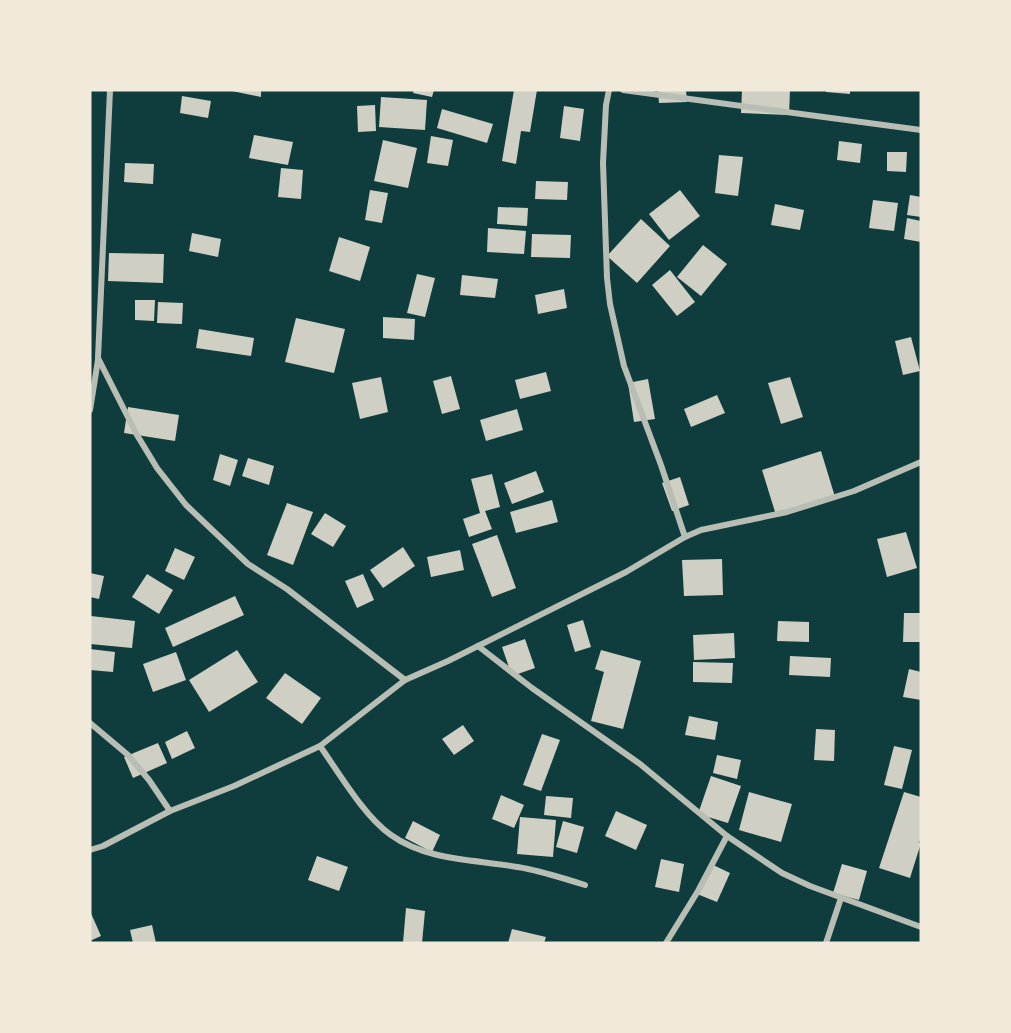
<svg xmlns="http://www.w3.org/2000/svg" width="1011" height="1033" font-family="'Roboto Serif',serif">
<rect width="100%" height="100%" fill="#0f3d3e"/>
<!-- building -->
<g fill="#cfcfc3">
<path d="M227,90H261V97Z"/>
<path d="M414,90H434L432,97L413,93Z"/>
<path d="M514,90H537L530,132L521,131L516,164L502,161Z"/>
<path d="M658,90H686L687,102L659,103Z"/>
<path d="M742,90H790L789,115L741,113Z"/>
<path d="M826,90H850V94L826,92Z"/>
<path d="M182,96L211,101L208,118L180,113Z"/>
<path d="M381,97L427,100L425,130L379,127Z"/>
<path d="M375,105L376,131L358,132L357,106Z"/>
<path d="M564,106L584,109L580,141L560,138Z"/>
<path d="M442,109L493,124L487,143L437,128Z"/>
<path d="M254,135L293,142L288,165L249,158Z"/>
<path d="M431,136L453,140L448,166L427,163Z"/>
<path d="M383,140L417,148L408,188L374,181Z"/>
<path d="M839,141L862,144L860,163L837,160Z"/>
<path d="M887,152H907L906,172L887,171Z"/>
<path d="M719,155L743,157L738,196L715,193Z"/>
<path d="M125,163L154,164L153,184L124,182Z"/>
<path d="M281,168L303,170L301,199L278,197Z"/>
<path d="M536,181L568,182L567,200L535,199Z"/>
<path d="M370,190L388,193L382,223L365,220Z"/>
<path d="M680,190L700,216L669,240L649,214Z"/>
<path d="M910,195L921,197V217L907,215Z"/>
<path d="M873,200L898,203L894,231L869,228Z"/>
<path d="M775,204L804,210L800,230L771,225Z"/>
<path d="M498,207L528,208L527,226L497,224Z"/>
<path d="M907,218L921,221V242L904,239Z"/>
<path d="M641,219L670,246L637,283L607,256Z"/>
<path d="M488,228L526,231L524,254L487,252Z"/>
<path d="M192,233L221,239L218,257L189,251Z"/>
<path d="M532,234L571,235L570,258L531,257Z"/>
<path d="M339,237L370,247L360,281L329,271Z"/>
<path d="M703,245L727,264L701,296L677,277Z"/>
<path d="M109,253L164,254L163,283L108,281Z"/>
<path d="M670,270L695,302L677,316L652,285Z"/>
<path d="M417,274L435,278L425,317L407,313Z"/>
<path d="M462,275L498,279L495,298L460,295Z"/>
<path d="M564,289L567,308L538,314L535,295Z"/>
<path d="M135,300H155L154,321L135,320Z"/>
<path d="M158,302L183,303L182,324L157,323Z"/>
<path d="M383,317L415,319L414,340L383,338Z"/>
<path d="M296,318L345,329L334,373L285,362Z"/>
<path d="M199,329L254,338L251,356L196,348Z"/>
<path d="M911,337L920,371L903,375L895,341Z"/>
<path d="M546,372L551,391L520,399L515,380Z"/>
<path d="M451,376L460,409L442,414L433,381Z"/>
<path d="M381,377L388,412L360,419L352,383Z"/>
<path d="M790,377L803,417L781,424L768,383Z"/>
<path d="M648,379L655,419L634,422L628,383Z"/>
<path d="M717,395L725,413L691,427L684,409Z"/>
<path d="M128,407L179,415L175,441L124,433Z"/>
<path d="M517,409L523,430L486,441L480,420Z"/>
<path d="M821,451L835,497L776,515L762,470Z"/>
<path d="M220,454L238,460L230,486L213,480Z"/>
<path d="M248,458L274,466L269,485L242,476Z"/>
<path d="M536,471L544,492L512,504L504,483Z"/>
<path d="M492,474L500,507L485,511L492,529L469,537L463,519L480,513L471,479Z"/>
<path d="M680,477L689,505L672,511L662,483Z"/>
<path d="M552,500L558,522L516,533L510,512Z"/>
<path d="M287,503L313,512L293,565L267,555Z"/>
<path d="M325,513L346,526L333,547L311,534Z"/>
<path d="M906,532L917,568L887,577L877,539Z"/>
<path d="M497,535L516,588L492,597L472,544Z"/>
<path d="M403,547L415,566L383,588L370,570Z"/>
<path d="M175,548L195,557L184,580L165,571Z"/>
<path d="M460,550L464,570L431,577L427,557Z"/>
<path d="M722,559L723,595L684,596L682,560Z"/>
<path d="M90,573L104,576L99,599L90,597Z"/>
<path d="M147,574L173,590L159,614L132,597Z"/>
<path d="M363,574L374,600L357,608L345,581Z"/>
<path d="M235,596L244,615L173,647L165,628Z"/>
<path d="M904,613H921L920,642H903Z"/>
<path d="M91,616L135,621L132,648L90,644Z"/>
<path d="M583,620L591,647L575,652L567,625Z"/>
<path d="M778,621L809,622V642L777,641Z"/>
<path d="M734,633L735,658L694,660L693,635Z"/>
<path d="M525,639L535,668L512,676L502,647Z"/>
<path d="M90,649L115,652L113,672L90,670Z"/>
<path d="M237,650L258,682L209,712L189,680Z"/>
<path d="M601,650L641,661L623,729L591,721L604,672L595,669Z"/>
<path d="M176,652L186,680L153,692L143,664Z"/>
<path d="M790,656L831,658L830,677L789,675Z"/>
<path d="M693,662L733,663L732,683L693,682Z"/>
<path d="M909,669L921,672V700L903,697Z"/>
<path d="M285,673L321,698L302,724L266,698Z"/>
<path d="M689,716L718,722L715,740L685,735Z"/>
<path d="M463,725L474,741L454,755L442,739Z"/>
<path d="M816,729L835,730L834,761L814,760Z"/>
<path d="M187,731L195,748L172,759L165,742Z"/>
<path d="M542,734L560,740L541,791L523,785Z"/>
<path d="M158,743L167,763L133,778L124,757Z"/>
<path d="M894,746L912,750L902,789L884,785Z"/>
<path d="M717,755L741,760L737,779L713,773Z"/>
<path d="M711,776L741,786L728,823L698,814Z"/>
<path d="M749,792L792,804L781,842L739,830Z"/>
<path d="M904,792L921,797V837L919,843H921L910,878L879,868Z"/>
<path d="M501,795L524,805L514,828L492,819Z"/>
<path d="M546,796L573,798L571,818L544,815Z"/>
<path d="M616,811L647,825L636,850L605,836Z"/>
<path d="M520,817L556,820L553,857L517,854Z"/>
<path d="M413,821L440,835L432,852L405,838Z"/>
<path d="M563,821L584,827L577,853L556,847Z"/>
<path d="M317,856L348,867L339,891L308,880Z"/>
<path d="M661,859L684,864L679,892L655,887Z"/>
<path d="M711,864L730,873L717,902L697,894Z"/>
<path d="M842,864L867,871L859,900L833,893Z"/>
<path d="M406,908L425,911L422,943H403Z"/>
<path d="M90,911L101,936L90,941Z"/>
<path d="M152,925L156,943H133L130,930Z"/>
<path d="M512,929L546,937L544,943H508Z"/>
</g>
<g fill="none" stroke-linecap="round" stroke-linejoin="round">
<!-- minor -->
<g stroke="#b8beb3" stroke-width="6">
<path d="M110,90L98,358L137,435L157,468L186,505L248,564L287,589L405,680"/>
<path d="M609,90L606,105L603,163L607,278L610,304L624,366L661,465L685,537"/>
<path d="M623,90L921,130"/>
<path d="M90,410L98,360"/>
<path d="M478,646L532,688L640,764L727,836L782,873L810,886L921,927"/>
<path d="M90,723L128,755L149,780L170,811"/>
<path d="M320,746C339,773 364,816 391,835C430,863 483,859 528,869C547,873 566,879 585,885"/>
<path d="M90,850L103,846L170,811L234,786L320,746L405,680L448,661L626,572L685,537L701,530L787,512L854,491L921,462"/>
<path d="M666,943L698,891L727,836"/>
<path d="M826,943L841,898"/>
</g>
</g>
<!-- border -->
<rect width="1011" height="1033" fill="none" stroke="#f1e9da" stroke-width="183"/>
</svg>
